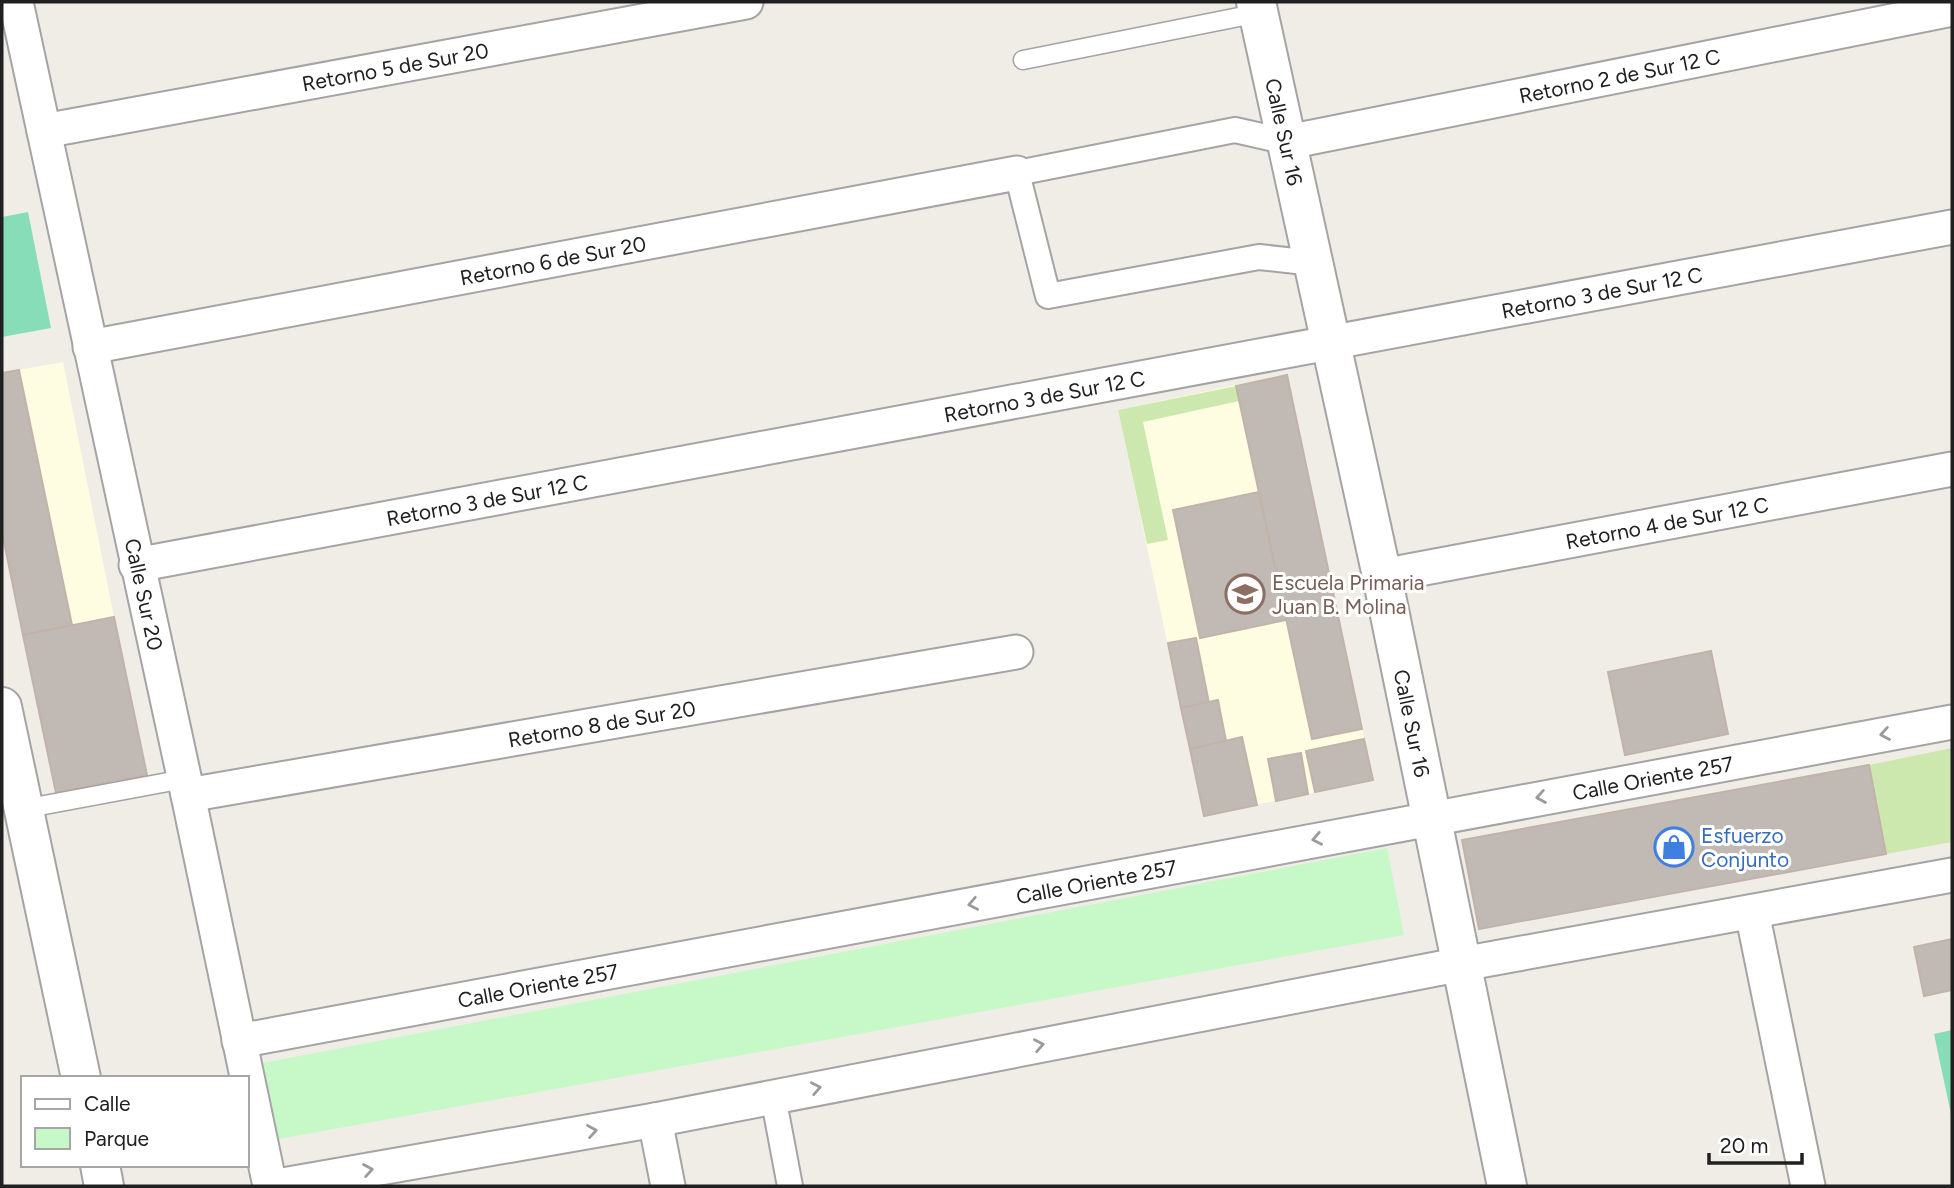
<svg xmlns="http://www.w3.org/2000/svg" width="1954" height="1188" font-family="Figtree,sans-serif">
<rect width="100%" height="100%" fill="#f0ede7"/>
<!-- education -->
<g fill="#fefde2">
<path d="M63,362L114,617L23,635L2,532V373Z"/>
<path d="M1287,374L1373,780L1204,816L1118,410Z"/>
</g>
<!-- grass -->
<g fill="#cde8af">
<path d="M1236,386L1239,401L1143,422L1168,540L1147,544L1118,410Z"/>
<path d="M1952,748V842L1886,854L1869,765Z"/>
</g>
<!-- park -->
<path fill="#c6f8c8" d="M1387,848L1404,935L279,1139L263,1063Z"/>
<!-- pitch -->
<g fill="#88ddb9">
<path d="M28,212L51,328L2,337V217Z"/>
<path d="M1952,1030V1119L1934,1034Z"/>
</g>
<!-- building -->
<g fill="#c1b9b3" stroke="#c2b3aa" stroke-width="2">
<path d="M19,370L72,625L23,635L2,532V373Z"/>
<path d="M1287,375L1362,729L1312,739L1236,386Z"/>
<path d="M1259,492L1286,620L1200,638L1173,510Z"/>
<path d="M114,617L147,775L56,793L23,635Z"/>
<path d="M1196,638L1209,703L1181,708L1168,643Z"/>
<path d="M1711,651L1728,734L1625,755L1608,672Z"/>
<path d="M1218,700L1226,741L1190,749L1181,708Z"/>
<path d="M1242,737L1257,805L1204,816L1190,749Z"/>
<path d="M1364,739L1373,780L1315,792L1306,751Z"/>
<path d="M1301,753L1308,794L1276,801L1268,759Z"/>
<path d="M1869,765L1886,854L1479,929L1462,840Z"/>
<path d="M1952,939V990L1924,996L1914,947Z"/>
</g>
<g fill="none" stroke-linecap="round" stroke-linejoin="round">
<!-- service casing -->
<g stroke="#a4a4a4" stroke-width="21">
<g id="service">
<path d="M1023,60L1259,13"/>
<path d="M23,809L184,779"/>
</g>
</g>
<!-- pedestrian casing -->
<g stroke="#a4a4a4" stroke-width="28">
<g id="pedestrian">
<path d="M1288,142L1235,130L1017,173L1048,296L1259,257L1314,263"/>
<path d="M773,1096L790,1186"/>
</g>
</g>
<!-- minor casing -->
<g stroke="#a4a4a4" stroke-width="37">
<g id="minor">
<path id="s1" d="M16,2L188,795L270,1186"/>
<path id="s2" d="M44,131L746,2"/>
<path id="s3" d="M1288,142L1952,9"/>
<path id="s4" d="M90,347L1017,173"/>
<path id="s5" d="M136,565L1952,227"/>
<path id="s6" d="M1382,576L1952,469"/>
<path id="s7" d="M188,795L1016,652"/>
<path d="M1752,912L1808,1186"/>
<path id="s8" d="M239,1041L1952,722"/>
<path d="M655,1120L668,1186"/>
<path d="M277,1186L655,1120L1462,964L1952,875"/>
</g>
</g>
<!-- tertiary casing -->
<g stroke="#a4a4a4" stroke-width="42">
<g id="tertiary">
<path id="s9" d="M1256,2L1382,576L1507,1186"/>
<path d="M2,707L81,1078"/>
<path d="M100,1165L104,1186"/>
</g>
</g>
<!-- service -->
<use href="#service" stroke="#fff" stroke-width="18"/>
<!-- pedestrian -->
<use href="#pedestrian" stroke="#fff" stroke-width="24"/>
<!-- minor -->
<use href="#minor" stroke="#fff" stroke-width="33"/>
<!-- tertiary -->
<use href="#tertiary" stroke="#fff" stroke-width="38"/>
</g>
<!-- one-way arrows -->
<defs><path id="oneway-chevron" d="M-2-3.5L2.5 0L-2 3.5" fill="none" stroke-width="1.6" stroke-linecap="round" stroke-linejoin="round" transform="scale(1.75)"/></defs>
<g stroke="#9b9b9b">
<use href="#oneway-chevron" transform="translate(1885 734) rotate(170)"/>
<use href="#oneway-chevron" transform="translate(1541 797) rotate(170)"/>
<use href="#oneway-chevron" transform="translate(1317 839) rotate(169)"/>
<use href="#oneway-chevron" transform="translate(973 904) rotate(169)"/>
<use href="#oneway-chevron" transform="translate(1039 1045) rotate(-11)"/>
<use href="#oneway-chevron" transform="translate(816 1088) rotate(-11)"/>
<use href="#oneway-chevron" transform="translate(592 1131) rotate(-10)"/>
<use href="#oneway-chevron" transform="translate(368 1170) rotate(-10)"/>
</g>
<!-- icons -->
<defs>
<g id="school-ring" transform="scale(2.0125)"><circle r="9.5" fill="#fff" stroke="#8d6e63" stroke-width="1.5"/><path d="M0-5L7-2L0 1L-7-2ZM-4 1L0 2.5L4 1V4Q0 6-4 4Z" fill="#8d6e63"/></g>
<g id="shop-ring" transform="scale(2.0125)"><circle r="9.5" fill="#fff" stroke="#3f7fe0" stroke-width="1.5"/><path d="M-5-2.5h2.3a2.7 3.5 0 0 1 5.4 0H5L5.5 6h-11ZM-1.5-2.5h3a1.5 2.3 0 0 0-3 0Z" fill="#3f7fe0"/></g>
</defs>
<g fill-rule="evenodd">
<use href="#school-ring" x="1245" y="594"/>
<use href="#shop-ring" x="1674" y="847"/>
</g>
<g text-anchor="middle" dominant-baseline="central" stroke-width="6" stroke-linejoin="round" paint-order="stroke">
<!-- street labels -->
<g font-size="21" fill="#202020" stroke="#fff">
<text stroke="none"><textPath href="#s2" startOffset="357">Retorno 5 de Sur 20</textPath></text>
<text stroke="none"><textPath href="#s3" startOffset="338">Retorno 2 de Sur 12 C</textPath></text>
<text stroke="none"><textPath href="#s9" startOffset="133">Calle Sur 16</textPath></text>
<text stroke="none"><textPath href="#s4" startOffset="471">Retorno 6 de Sur 20</textPath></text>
<text stroke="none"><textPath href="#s5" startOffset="1491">Retorno 3 de Sur 12 C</textPath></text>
<text stroke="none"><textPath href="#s5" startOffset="924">Retorno 3 de Sur 12 C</textPath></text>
<text stroke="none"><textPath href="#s5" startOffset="357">Retorno 3 de Sur 12 C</textPath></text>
<text stroke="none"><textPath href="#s6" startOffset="290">Retorno 4 de Sur 12 C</textPath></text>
<text stroke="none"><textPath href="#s1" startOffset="606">Calle Sur 20</textPath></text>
<text stroke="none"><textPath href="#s7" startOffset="420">Retorno 8 de Sur 20</textPath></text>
<text stroke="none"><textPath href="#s9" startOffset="738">Calle Sur 16</textPath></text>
<text stroke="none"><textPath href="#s8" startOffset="1438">Calle Oriente 257</textPath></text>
<text stroke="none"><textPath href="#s8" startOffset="872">Calle Oriente 257</textPath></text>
<text stroke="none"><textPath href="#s8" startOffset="304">Calle Oriente 257</textPath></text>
</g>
<!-- education labels -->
<g font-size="21" fill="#785e54" stroke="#fff" text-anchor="start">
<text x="1272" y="582">Escuela Primaria<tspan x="1272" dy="24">Juan B. Molina</tspan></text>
</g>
<!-- shop labels -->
<g font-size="21" fill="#366cbe" stroke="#fff" text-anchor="start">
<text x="1701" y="835">Esfuerzo<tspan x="1701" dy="24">Conjunto</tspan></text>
</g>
</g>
<!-- border -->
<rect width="1954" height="1188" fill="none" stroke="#202020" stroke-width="7"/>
<!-- legend -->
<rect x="21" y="1076" width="228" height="91" fill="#ffffff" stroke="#a6a6a6" stroke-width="2"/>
<rect x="35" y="1099" width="35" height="10" fill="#ffffff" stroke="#a6a6a6" stroke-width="2"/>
<text x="84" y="1111" font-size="21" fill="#202020">Calle</text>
<rect x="35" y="1128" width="35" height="21" fill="#c6f8c8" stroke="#a6a6a6" stroke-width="2"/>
<text x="84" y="1146" font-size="21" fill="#202020">Parque</text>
<!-- scale -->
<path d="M1709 1153v10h93v-10" fill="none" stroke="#202020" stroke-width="3.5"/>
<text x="1720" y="1153" font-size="21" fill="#202020" stroke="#ffffff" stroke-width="5" paint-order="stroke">20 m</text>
</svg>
